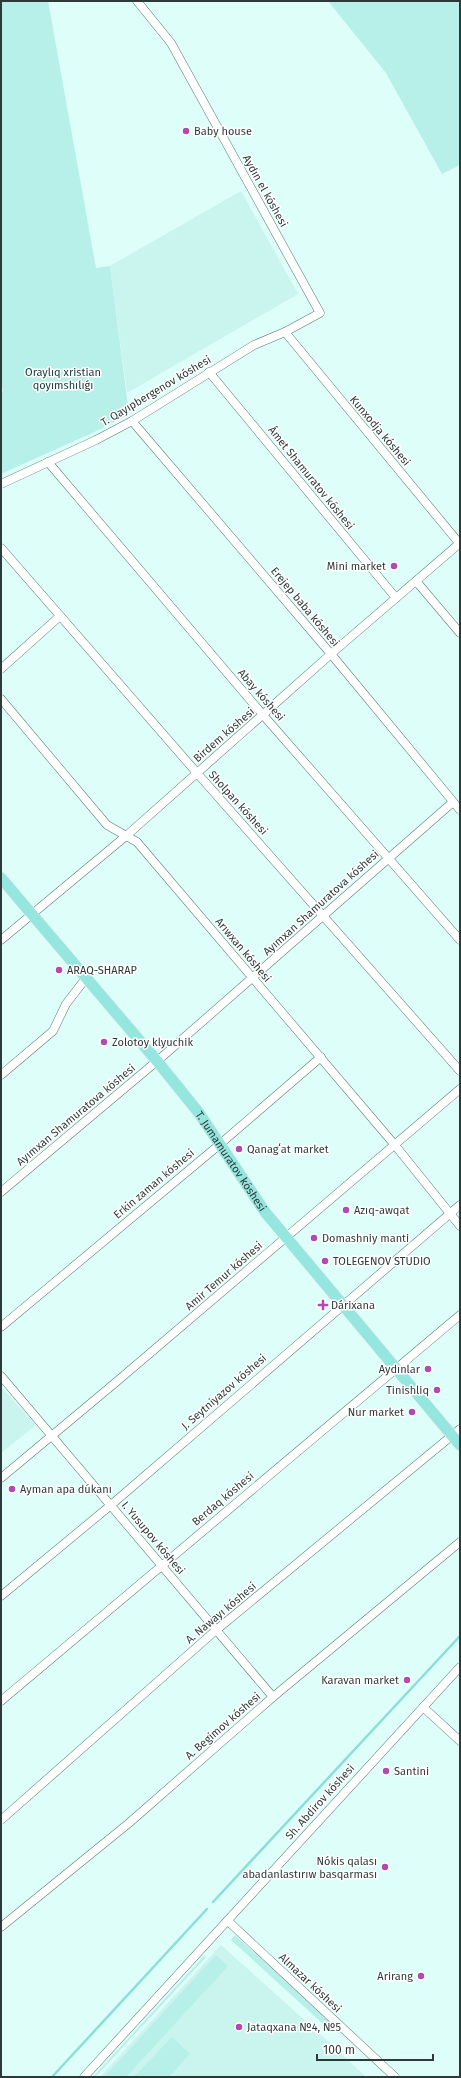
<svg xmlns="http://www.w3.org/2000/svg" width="461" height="2078" font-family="'Fira Sans',sans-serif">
<rect width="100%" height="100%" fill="#defef9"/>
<!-- built -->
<g fill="#caf4ee">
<path d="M241,191L298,294L127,393L110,266Z"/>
<path d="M1,1387L36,1425L1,1453Z"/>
<path d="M221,1945L329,2042L366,2077H100Z"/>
</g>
<!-- green -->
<g fill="#b7f0e9">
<path d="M1,1H48L96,268L110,266L129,414L101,429L1,474V392L3,391L1,383Z"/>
<path d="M328,1H460V165L442,174L386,73Z"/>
<path d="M235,1935L338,2029L333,2033L231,1940Z"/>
<path d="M216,1955L228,1966L126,2077H104Z"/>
<path d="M204,1956L206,1957L95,2077H93Z"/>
<path d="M172,2037L190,2054L169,2077H134Z"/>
</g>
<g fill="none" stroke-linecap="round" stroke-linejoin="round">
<!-- stream -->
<g stroke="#8adfd6" stroke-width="2.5">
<path d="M213,1902L460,1636"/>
<path d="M52,2077L207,1909"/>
</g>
<!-- minor casing -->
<g stroke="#5a7773" stroke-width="9">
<g id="minor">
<path d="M285,332L459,543"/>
<path d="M209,372L396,598"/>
<path d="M132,421L331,654L460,810"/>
<path d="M48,462L263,715L460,940"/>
<path d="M1,484L96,440L132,421L254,345L285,332L320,313L171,43L137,1"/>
<path d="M1,548L197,773L460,1071"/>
<path d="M416,581L460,633"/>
<path d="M1,669L60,616"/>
<path d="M1,699L107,825L137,842L394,1144L460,1226"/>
<path d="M1,940L126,836L331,654L460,543"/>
<path d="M1,1075L53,1031L66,1004L86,978"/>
<path d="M1,1192L163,1056L453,802"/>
<path d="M1,1327L219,1145L321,1057"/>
<path d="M1,1376L273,1697"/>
<path d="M1,1478L115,1383L460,1089"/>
<path d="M1,1596L111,1505L460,1205"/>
<path d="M1,1701L460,1315"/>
<path d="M423,1707L460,1741"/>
<path d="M1,1820L215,1631L460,1429"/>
<path d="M228,1921L395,2077"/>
<path d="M1,1927L129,1823L273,1697L460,1542"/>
<path d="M84,2077L460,1667"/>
</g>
</g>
<!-- major casing -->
<g stroke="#e6e7e7" stroke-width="12">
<g id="major">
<path id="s1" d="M1,878L157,1061L199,1113L265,1212L460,1445"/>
</g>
</g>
<!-- minor -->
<use href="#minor" stroke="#fff" stroke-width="8"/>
<!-- major -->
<use href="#major" stroke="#95e6df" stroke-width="11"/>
</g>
<!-- markers -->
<g fill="#b14baf" stroke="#fff" stroke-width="1.5">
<circle cx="186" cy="131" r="4"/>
<circle cx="394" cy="566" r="4"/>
<circle cx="59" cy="970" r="4"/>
<circle cx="104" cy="1042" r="4"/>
<circle cx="239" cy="1149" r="4"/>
<circle cx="346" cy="1210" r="4"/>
<circle cx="314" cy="1238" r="4"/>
<circle cx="325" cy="1261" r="4"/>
<path d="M321 1299h4v4h4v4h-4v4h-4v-4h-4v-4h4z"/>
<circle cx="428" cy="1369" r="4"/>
<circle cx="437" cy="1390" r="4"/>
<circle cx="412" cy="1412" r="4"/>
<circle cx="12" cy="1489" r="4"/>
<circle cx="407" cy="1680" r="4"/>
<circle cx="386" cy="1771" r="4"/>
<circle cx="385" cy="1867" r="4"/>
<circle cx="421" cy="1976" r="4"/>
<circle cx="239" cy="2027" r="4"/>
</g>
<g text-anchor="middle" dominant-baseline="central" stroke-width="3" stroke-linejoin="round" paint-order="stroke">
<!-- poi labels -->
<g font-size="11" fill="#2e3a39" stroke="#fff" text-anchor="start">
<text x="194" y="131">Baby house</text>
<text x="386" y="566" text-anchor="end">Mini market</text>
<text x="67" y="970">ARAQ-SHARAP</text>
<text x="112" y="1042">Zolotoy klyuchik</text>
<text x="247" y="1149">Qanagʻat market</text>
<text x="354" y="1210">Azıq-awqat</text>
<text x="322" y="1238">Domashniy manti</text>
<text x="333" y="1261">TOLEGENOV STUDIO</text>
<text x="331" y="1305">Dárixana</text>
<text x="420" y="1369" text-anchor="end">Aydınlar</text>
<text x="429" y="1390" text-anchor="end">Tinishliq</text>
<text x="404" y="1412" text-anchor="end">Nur market</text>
<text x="20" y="1489">Ayman apa dúkanı</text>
<text x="399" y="1680" text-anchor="end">Karavan market</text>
<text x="394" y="1771">Santini</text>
<text x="377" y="1861" text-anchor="end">Nókis qalası<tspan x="377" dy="13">abadanlastırıw basqarması</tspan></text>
<text x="413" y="1976" text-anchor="end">Arirang</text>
<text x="247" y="2027">Jataqxana №4, №5</text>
</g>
<!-- street labels -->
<g font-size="11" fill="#2e3a39" stroke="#fff">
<text transform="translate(265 191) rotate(61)">Aydın el kóshesi</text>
<text transform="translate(156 391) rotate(-31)">T. Qayıpbergenov kóshesi</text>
<text transform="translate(380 431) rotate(50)">Kunxodja kóshesi</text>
<text transform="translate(311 478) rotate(51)">Ámet Shamuratov kóshesi</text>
<text transform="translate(305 607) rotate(50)">Erejep baba kóshesi</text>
<text transform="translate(261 695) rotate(49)">Abay kóshesi</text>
<text transform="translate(224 735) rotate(-41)">Birdem kóshesi</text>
<text transform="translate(238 803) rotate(48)">Sholpan kóshesi</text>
<text transform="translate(321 903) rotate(-42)">Ayımxan Shamuratova kóshesi</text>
<text transform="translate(243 950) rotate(50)">Arıwxan kóshesi</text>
<text transform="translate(76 1115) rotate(-40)">Ayımxan Shamuratova kóshesi</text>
<text stroke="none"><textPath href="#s1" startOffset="365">T. Jumamuratov kóshesi</textPath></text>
<text transform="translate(154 1184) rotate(-40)">Erkin zaman kóshesi</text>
<text transform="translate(224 1276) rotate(-41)">Amir Temur kóshesi</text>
<text transform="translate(224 1392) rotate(-41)">J. Seytniyazov kóshesi</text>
<text transform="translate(223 1499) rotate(-40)">Berdaq kóshesi</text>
<text transform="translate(153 1538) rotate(50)">I. Yusupov kóshesi</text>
<text transform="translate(221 1613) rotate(-40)">A. Nawayı kóshesi</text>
<text transform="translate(223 1726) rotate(-41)">A. Begimov kóshesi</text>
<text transform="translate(320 1802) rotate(-48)">Sh. Abdirov kóshesi</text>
<text transform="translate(310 1983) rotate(43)">Almazar kóshesi</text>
</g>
<!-- park labels -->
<g font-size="11" fill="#103935" stroke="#fff">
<text x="63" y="372">Oraylıq xristian<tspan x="63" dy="13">qoyımshılıǵı</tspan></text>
</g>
</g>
<!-- border -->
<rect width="461" height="2078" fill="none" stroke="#2e3a39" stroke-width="4"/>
<!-- scale -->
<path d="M317 2054v6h116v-6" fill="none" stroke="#2e3a39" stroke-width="2"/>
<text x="323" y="2054" font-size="12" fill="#2e3a39" stroke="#ffffff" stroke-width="3" paint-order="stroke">100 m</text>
</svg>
